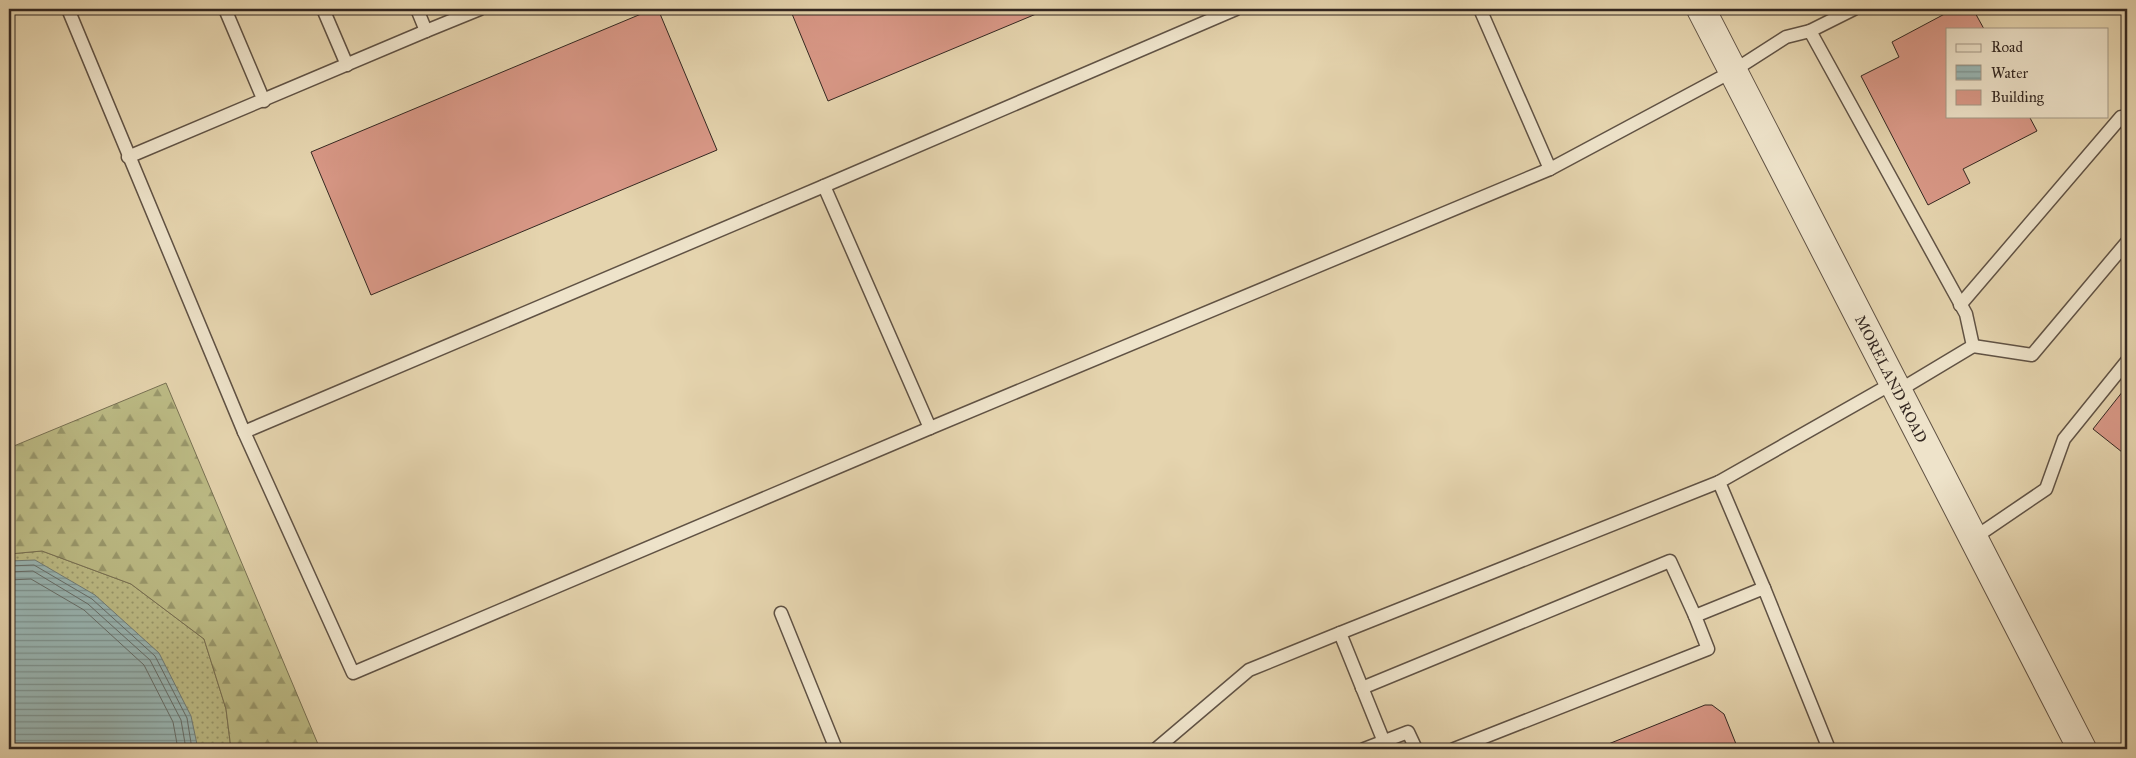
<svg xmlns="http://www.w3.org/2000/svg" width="2136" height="758" font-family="'IM FELL Great Primer',serif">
<defs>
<pattern id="grass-dots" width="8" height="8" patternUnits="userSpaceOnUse" patternTransform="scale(1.25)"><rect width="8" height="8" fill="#bcbb85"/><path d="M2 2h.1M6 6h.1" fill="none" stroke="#99986c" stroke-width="1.8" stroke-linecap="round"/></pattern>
<pattern id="forest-firs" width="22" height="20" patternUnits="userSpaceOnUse" patternTransform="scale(1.25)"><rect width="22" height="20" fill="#bcbb85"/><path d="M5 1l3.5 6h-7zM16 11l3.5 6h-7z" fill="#99986c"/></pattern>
<pattern id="water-rules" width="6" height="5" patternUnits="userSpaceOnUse" patternTransform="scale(1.25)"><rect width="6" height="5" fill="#99b6b4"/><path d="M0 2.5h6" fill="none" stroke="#7d9492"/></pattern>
</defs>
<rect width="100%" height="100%" fill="#e5d4ae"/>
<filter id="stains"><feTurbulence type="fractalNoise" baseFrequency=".004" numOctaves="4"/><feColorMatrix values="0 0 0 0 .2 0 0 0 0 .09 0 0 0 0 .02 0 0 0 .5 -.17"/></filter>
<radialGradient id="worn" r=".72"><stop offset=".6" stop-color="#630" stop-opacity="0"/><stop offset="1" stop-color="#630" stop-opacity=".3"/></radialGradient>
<!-- grass -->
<path fill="url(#grass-dots)" stroke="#787153" d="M42,551L131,584L204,639L226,709L231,749H9V554Z"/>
<!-- forest -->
<path fill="url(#forest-firs)" stroke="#787153" d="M166,383L320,749H231L226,709L204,639L131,584L42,551L9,554V448Z"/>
<!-- water -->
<path fill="url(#water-rules)" stroke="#707d79" d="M35,560L95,595L159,653L191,716L198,749H9V561Z"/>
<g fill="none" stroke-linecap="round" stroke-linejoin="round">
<!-- shore -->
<g stroke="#666e6a" stroke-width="1">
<path d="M9,566L34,565L92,599L155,656L187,718L192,749"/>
<path d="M9,572L33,571L88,604L150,660L181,720L186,749"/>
<path d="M9,580L31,579L84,610L144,665L173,722L178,749"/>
</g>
</g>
<!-- building -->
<g fill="#d99887" stroke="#332721">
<path d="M653,9H658L717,150L371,295L311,152Z"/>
<path d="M790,9H1048L828,101Z"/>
<path d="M1954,9H1973L1984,29H1947V116H2029L2037,131L1963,169L1970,183L1928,205L1861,76L1899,57L1892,42Z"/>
<path d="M2127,386V456L2093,429Z"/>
<path d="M1705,705H1712L1724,714L1738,749H1596Z"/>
</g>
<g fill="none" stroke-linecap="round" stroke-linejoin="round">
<!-- service casing -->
<g stroke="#605244" stroke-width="15">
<g id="service">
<path d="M68,9L244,432"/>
<path d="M225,9L264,101"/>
<path d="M323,9L347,65"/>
<path d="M417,9L426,31L480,9"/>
<path d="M1236,9L824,186L930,428L1550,169L1733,71L1786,37L1810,31L1966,314L1973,346L1898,391"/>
<path d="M1480,9L1550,169"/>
<path d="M1810,31L1854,9"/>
<path d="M128,157L426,31"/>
<path d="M824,186L244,432L353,673L930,428"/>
<path d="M1960,305L2121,117L2127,122"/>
<path d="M1973,346L2032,355L2127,242"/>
<path d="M1974,538L2046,489L2064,439L2127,361"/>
<path d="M1764,588L1719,482L1893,383"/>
<path d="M781,613L836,749"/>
<path d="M1362,688L1670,561L1695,616"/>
<path d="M1384,742L1340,633L1719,482"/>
<path d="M1156,749L1249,670L1340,633"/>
<path d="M1364,749L1408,732L1416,749"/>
<path d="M1454,749L1708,649L1695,616L1764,588L1829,749"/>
</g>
</g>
<!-- tertiary casing -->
<g stroke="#605244" stroke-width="30">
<path id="tertiary" d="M1701,9L2082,749"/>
</g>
<!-- service -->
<use href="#service" stroke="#eee3ca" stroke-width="12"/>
<!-- tertiary -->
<use href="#tertiary" stroke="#eee3ca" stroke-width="28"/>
</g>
<g text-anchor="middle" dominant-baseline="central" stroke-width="4" stroke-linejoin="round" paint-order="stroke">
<!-- street labels -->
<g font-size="15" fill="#332721" stroke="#eee3ca">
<text transform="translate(1891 379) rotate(63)">MORELAND ROAD</text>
</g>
</g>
<!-- margin -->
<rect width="2136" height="758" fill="none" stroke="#e5d4ae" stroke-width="30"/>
<rect x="10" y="10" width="2116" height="738" fill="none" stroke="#332721" stroke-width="2.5"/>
<rect x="15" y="15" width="2106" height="728" fill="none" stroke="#332721"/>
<!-- legend -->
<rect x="1946" y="28" width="162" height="90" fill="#eee3ca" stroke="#a39886"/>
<rect x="1956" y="44" width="25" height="8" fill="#eee3ca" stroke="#a39886"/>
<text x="1991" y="52" font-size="15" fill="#332721">Road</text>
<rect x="1956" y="65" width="25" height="15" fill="url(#water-rules)" stroke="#a39886"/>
<text x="1991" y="78" font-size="15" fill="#332721">Water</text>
<rect x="1956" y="90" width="25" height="15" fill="#d99887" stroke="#a39886"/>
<text x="1991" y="102" font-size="15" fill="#332721">Building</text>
<rect width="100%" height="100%" filter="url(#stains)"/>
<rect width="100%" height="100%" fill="url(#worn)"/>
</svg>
